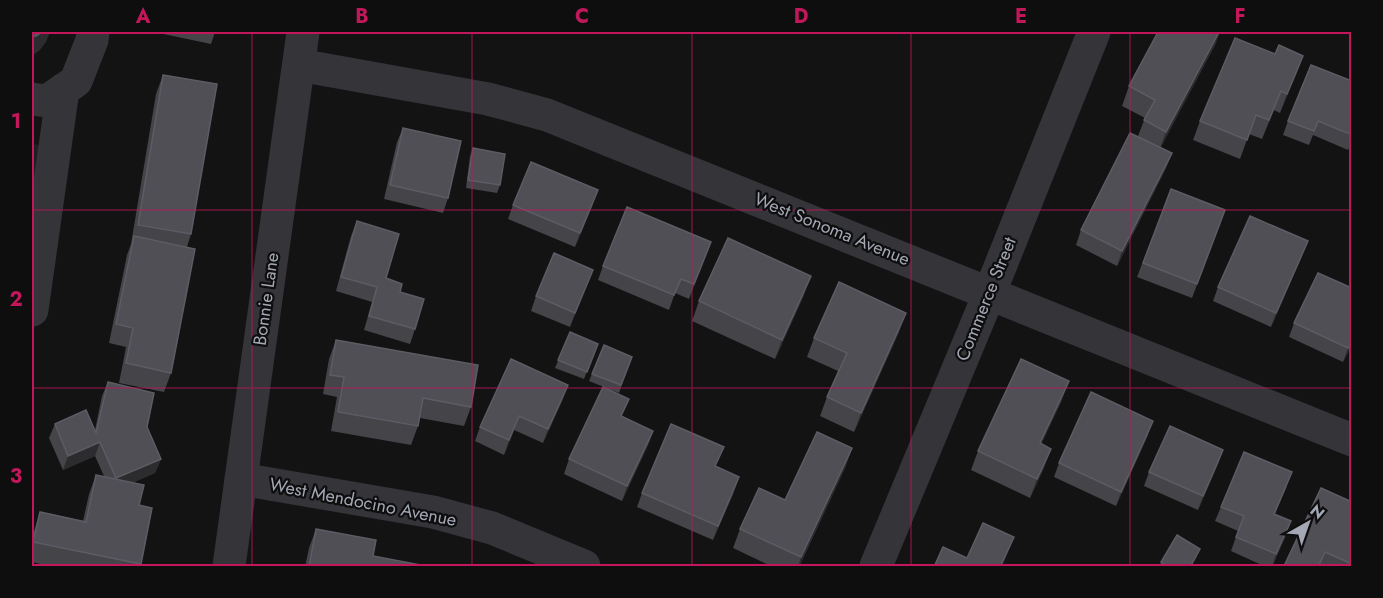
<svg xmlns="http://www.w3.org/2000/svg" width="1383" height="598" font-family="Jost,sans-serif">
<rect width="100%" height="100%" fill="#131314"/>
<!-- built -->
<path fill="#1f1f21" d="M32,144L40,145L32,204Z"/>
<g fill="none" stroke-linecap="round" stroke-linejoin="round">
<!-- minor -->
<g stroke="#343439" stroke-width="33">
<path d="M299,65L488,99L547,115L1352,440"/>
<path d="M32,99L47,101L76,81L92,40L93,32"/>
<path d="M32,310L63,90"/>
<path d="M241,479L433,512L492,528L584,566"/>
<path d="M229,566L303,32"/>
<path d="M876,566L990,292L1094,32"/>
</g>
</g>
<!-- wall -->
<g fill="#444449">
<path d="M154,32H215L211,44Z"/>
<path d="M1216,43L1160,148L1172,153L1166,168L1117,266L1076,245L1081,230L1138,136L1145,118L1122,106L1129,86Z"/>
<path d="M1275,54L1303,56L1280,113L1274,110L1262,139L1249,134L1240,159L1193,140L1200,121Z"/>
<path d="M163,75L191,234L187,247L171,373L164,392L119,383L126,347L109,343L127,255L131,244L156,94Z"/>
<path d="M1352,81V141L1348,150L1313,135L1309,145L1283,135L1288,121Z"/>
<path d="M403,128L448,198L443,213L384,199L397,142Z"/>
<path d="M473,148L500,185L497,193L466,188L470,156Z"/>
<path d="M1171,189L1225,210L1192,298L1137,277Z"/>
<path d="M593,204L575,247L508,219L513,205Z"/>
<path d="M357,221L386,278L400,292L415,329L410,344L364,330L372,302L336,291L351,236Z"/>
<path d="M711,242L689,299L675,293L669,310L598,280L603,266Z"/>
<path d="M1302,256L1271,327L1213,301L1218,287Z"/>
<path d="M587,284L570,327L531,311L536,296Z"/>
<path d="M1352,288V344L1343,362L1289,337L1294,323Z"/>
<path d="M804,295L775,359L692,321L699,301Z"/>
<path d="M570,332L598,344L584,379L555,368Z"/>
<path d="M899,332L854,432L820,416L827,397L838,371L807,357L814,338Z"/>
<path d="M336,340L471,407L464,426L420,418L418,426L411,445L331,431L337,397L323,394L329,359Z"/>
<path d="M604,345L632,357L619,393L589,381Z"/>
<path d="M108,382L147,427L161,459L155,473L134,482L139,505L141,564L140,567H53L32,562V538L40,512L83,521L89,494L96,475L104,476L95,456L63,470L49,438L55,424L95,430L102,396Z"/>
<path d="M563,399L543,443L514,430L504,455L475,441L480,427Z"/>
<path d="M1062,400L1041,444L1044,468L1030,498L971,470L978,451Z"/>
<path d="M622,417L653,431L648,445L622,501L564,474L569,459Z"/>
<path d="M1148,435L1116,506L1054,477L1059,463Z"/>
<path d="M852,448L845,468L799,567H773L733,548L740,529L785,500Z"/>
<path d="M1223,450L1218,464L1198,510L1144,486L1149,472Z"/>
<path d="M716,467L734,492L713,540L637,507L642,493Z"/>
<path d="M1287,486L1275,514L1286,535L1272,567H1266L1231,551L1238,531L1215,521L1221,507Z"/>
<path d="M1352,502V567H1285V564Z"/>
<path d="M316,529L373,556L431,567H305L309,548Z"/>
<path d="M1197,556L1191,567H1159L1161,562Z"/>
</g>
<!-- shaded-wall -->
<g fill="#2c2c2f">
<path d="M42,32H50L46,42L40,50L32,56V36Z"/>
<path d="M1219,32H1220L1216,43L1159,151L1166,132Z"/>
<path d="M1303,56L1296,75L1280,113L1287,94Z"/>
<path d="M1172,153L1166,168L1117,266L1122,251Z"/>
<path d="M598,190L593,204L575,247L580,233Z"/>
<path d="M1308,241L1302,256L1271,327L1276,313Z"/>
<path d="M811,276L804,295L775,359L782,340Z"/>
<path d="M906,313L899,332L854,432L861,413Z"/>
<path d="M1352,341V344L1343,362L1348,348Z"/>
<path d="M1069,381L1062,400L1033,462L1040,443Z"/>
<path d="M568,385L563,399L543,443L548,429Z"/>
<path d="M519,416L514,430L504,455L509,440Z"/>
<path d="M1153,421L1148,435L1116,506L1121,492Z"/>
<path d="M653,431L648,445L622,501L627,486Z"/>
<path d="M100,442L95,456L63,470L68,456Z"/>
<path d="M852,448L845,468L799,567H798L801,557Z"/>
<path d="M1051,449L1044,468L1030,498L1037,479Z"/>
<path d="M1223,450L1218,464L1198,510L1203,496Z"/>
<path d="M161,459L155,473L111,492L116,478Z"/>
<path d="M739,477L734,492L713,540L718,526Z"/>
<path d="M1291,521L1286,535L1272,567L1276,554Z"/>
<path d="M1014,537L1002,567H1000Z"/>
<path d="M1200,549L1197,556L1191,567H1190Z"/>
</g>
<!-- building -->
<g fill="#4f4f55" stroke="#5c5d64" stroke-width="1.5">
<path d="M32,32H42L36,36H32Z"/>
<path d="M1158,32H1219L1166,132L1144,120L1155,100L1129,86Z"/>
<path d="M1235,38L1275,54L1279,45L1303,56L1287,94L1281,91L1269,120L1256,115L1247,140L1200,121Z"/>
<path d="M1311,65L1352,81V135L1318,121L1314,131L1288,121Z"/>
<path d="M163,75L217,84L191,234L138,225Z"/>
<path d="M403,128L461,141L448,198L390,185Z"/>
<path d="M1130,133L1172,153L1122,251L1081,230Z"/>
<path d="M473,148L505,154L500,185L468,180Z"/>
<path d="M531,162L598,190L580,233L513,205Z"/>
<path d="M1171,189L1225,210L1197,284L1143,263Z"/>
<path d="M627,207L711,242L694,284L681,279L674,295L603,266Z"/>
<path d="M1250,216L1308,241L1276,313L1218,287Z"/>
<path d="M357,221L399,234L386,278L402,284L400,292L424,299L415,329L369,316L377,287L341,277Z"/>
<path d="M134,236L195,249L171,373L126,363L133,328L116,324Z"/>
<path d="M728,238L811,276L782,340L699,301Z"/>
<path d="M554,253L593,270L575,313L536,296Z"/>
<path d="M1318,273L1352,288V341L1348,348L1294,323Z"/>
<path d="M839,282L906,313L861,413L827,397L847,353L814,338Z"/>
<path d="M570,332L598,344L587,372L558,360Z"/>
<path d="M336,340L478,365L471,407L423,398L418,426L338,412L344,377L330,375Z"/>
<path d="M604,345L632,357L621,385L592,374Z"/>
<path d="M511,359L568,385L548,429L519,416L509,440L480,427Z"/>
<path d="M1021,359L1069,381L1040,443L1051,449L1037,479L978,451Z"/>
<path d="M108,382L154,393L147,427L161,459L116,478L100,442L68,456L55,424L86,410L96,433Z"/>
<path d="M603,387L629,399L621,416L653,431L627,486L569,459Z"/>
<path d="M1091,392L1153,421L1121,492L1059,463Z"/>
<path d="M671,424L724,447L715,466L739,477L718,526L642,493Z"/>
<path d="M1170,426L1223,450L1203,496L1149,472Z"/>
<path d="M817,432L852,448L801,557L740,529L759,488L785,500Z"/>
<path d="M1244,452L1292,472L1274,514L1291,521L1276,554L1236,537L1244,516L1221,507Z"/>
<path d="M96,475L144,485L139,505L152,508L141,564L33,542L40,512L86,522Z"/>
<path d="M1321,488L1352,502V564L1325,552L1318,567H1290L1285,564Z"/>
<path d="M983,523L1014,537L1000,567H934L943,547L967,558Z"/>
<path d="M316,529L376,540L373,556L431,567H309Z"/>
<path d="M1177,535L1200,549L1190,567H1168L1161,562Z"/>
</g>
<!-- grid -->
<path fill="none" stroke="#c2185b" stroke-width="1.5" stroke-opacity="0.55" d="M252,32V566M472,32V566M692,32V566M911,32V566M1130,32V566M32,210H1352M32,388H1352"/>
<g text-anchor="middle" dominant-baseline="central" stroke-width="4.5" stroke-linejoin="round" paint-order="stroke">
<!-- street labels -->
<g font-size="18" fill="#a4a8b5" stroke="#0e0e0f">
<text transform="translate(832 229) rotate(22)">West Sonoma Avenue</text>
<text transform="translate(266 299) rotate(-82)">Bonnie Lane</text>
<text transform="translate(986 299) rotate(-68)">Commerce Street</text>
<text transform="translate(363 502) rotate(11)">West Mendocino Avenue</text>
</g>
</g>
<!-- border -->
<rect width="1383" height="598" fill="none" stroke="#0e0e0f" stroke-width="66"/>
<!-- north arrow -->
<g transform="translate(1308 523) rotate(40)" stroke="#0e0e0f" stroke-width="4.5" paint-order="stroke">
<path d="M0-4.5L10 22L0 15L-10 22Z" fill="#a4a8b5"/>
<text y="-9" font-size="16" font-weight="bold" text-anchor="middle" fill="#a4a8b5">N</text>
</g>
<rect x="33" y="33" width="1317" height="532" fill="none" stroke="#c2185b" stroke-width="2"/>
<g font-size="20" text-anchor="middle" font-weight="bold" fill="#c2185b">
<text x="143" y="23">A</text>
<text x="362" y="23">B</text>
<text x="582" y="23">C</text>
<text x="801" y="23">D</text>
<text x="1021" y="23">E</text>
<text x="1240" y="23">F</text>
<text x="16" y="128">1</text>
<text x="16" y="306">2</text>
<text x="16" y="483">3</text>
</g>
</svg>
